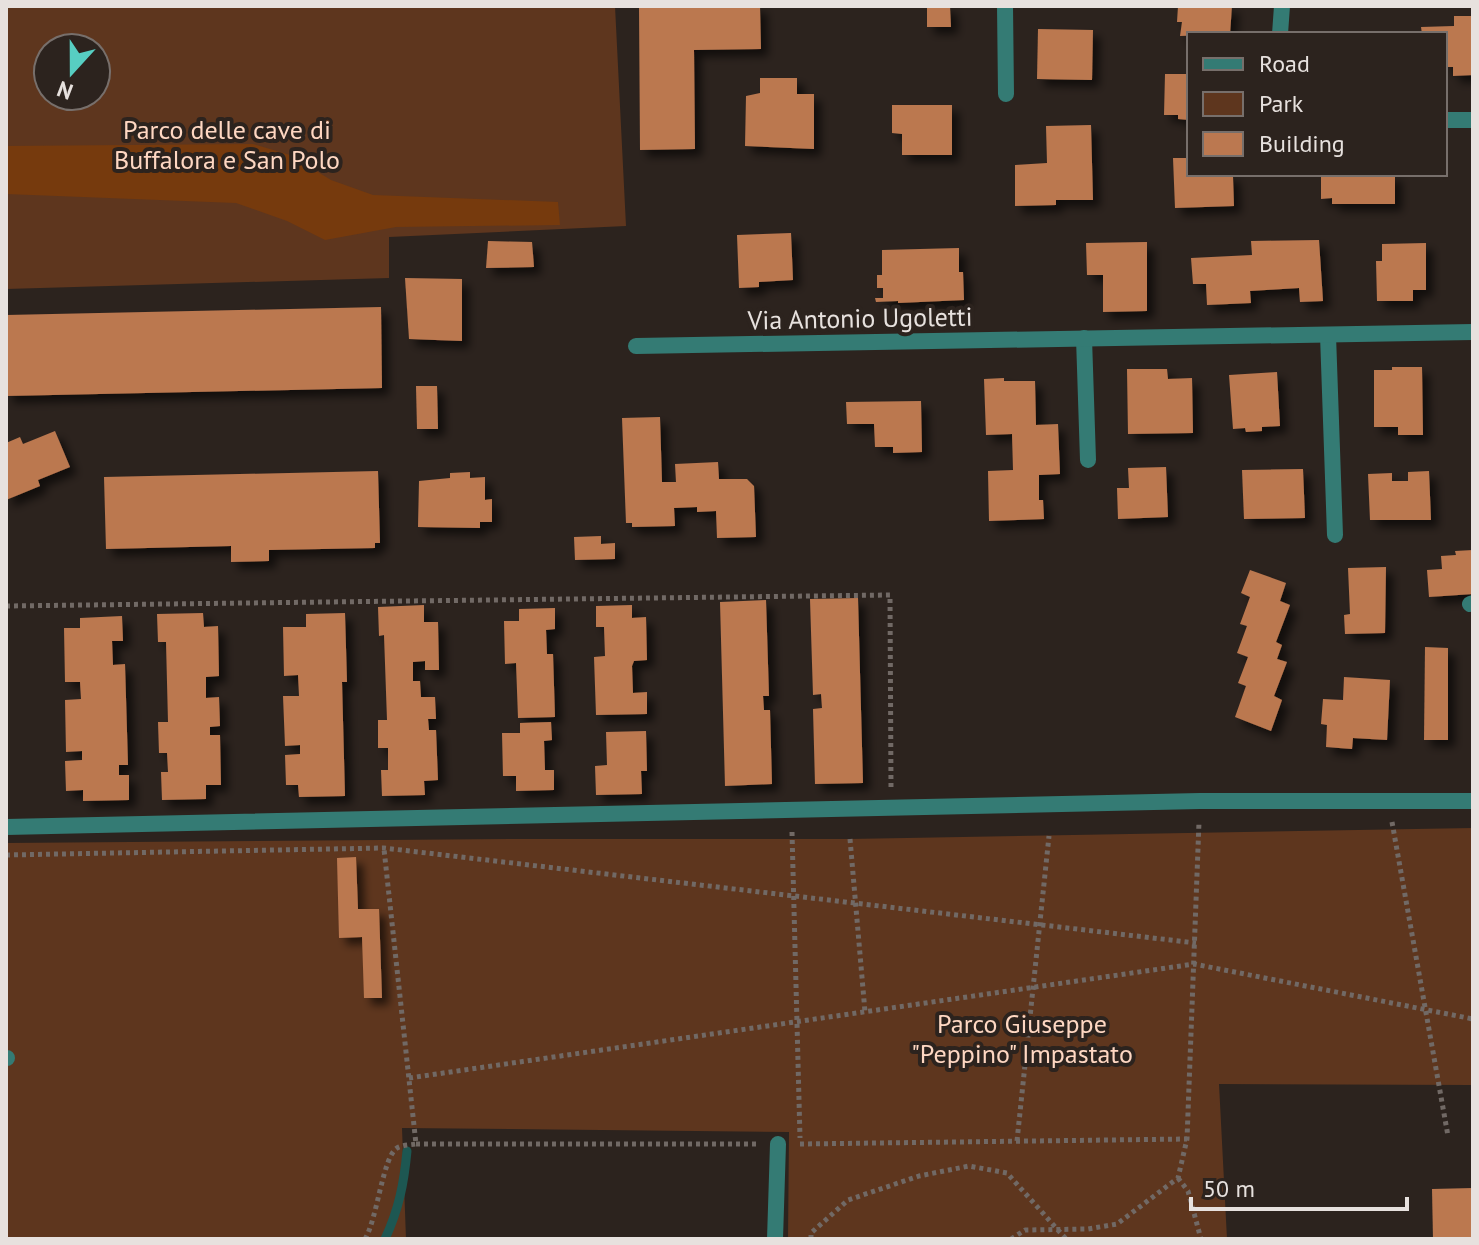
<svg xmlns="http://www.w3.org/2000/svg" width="1479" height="1245" font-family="'PT Sans',sans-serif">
<defs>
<filter id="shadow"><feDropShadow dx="7" dy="7" stdDeviation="4" flood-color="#0009"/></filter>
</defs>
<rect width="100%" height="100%" fill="#2c231e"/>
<!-- green -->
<g fill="#5e361e" fill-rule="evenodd">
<path d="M6,6H615L626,226L389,237V278L6,289ZM48,48H96V96H48Z"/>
<path d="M1473,828V1085L1219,1084L1227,1239H788L789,1132L402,1128L406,1239H6V843L510,839H850Z"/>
</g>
<!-- forest -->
<path fill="#763a0d" d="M253,144L290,155L331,180L373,195L558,202L560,225L396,227L325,240L287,221L236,203L6,194V146Z"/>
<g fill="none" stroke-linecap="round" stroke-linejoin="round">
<!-- stream -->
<path stroke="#1d5752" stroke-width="9" d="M385,1239C399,1209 404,1183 407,1151"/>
</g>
<!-- building -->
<g fill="#bb7850" filter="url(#shadow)">
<path d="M639,6H760L761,49L694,50L695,149L640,150Z"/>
<path d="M927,6H950L951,27H927Z"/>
<path d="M1178,6H1232L1230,34L1180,36L1182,22H1177Z"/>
<path d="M1454,16H1473V75L1453,76V67H1445V34H1422L1421,27L1454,26Z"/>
<path d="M1038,29L1093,30L1092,80L1037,79Z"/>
<path d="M1165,74H1189V120L1178,119V115H1164Z"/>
<path d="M760,78H797V94H814V149L745,146L746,96L760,93Z"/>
<path d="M892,105H952V155H902V134L892,133Z"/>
<path d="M1091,125L1093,200H1056V205L1015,206V165L1047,163L1046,126Z"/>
<path d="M1173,158H1189V174H1230L1233,177L1234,206L1175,208Z"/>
<path d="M1321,174H1395V204H1332V198L1321,199Z"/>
<path d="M791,233L793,280L759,282V287L739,288L737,235Z"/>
<path d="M1319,240L1323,301L1300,302L1299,288L1250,291L1251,303L1207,305L1206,284H1193L1191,258L1252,255L1251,241Z"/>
<path d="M488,241L532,242L534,267L486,268Z"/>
<path d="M1147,242V311L1103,312V275H1087L1086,243Z"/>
<path d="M1426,243V290H1413V301H1377L1376,261H1382V244Z"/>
<path d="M959,248V272H963L964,300L898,303V301L876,302L875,298H883V288H877V275H882V250Z"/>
<path d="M405,278L462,279V341L409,339Z"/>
<path d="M381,307L382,388L6,396V315Z"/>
<path d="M1392,367H1422L1423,435H1398V427H1374V370H1392Z"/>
<path d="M1127,369H1167L1168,379L1192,378L1193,433L1128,434Z"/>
<path d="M1277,372L1280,426L1262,427V431L1246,432L1245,428L1233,429L1229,375Z"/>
<path d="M1004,378V381H1035L1036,425L1058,424L1060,474L1039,475V500H1043L1044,519L989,521L988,471L1013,470L1012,434L986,435L984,379Z"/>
<path d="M416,386H437L438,429H417Z"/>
<path d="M921,401L922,452L893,453V447H875L874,424H847L846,402Z"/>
<path d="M660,417L662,482H676L675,464L718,462L719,479H747L754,486L756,537L717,538L716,511L697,512V507L674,508L675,526L632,527V523H626L622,418Z"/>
<path d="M55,431L70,467L38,480L40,486L6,500V443L20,437L23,444Z"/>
<path d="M1166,467L1168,517L1118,519L1117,488H1129L1128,468Z"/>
<path d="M1303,469L1305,518L1244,519L1242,470Z"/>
<path d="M378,471L380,543H375V548L269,550V561L231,562V546L106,549L104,477Z"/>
<path d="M1429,471L1431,520H1370L1368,474L1392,473V481H1408V472Z"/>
<path d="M470,472V478L485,477V500L492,499V522H480V528L418,527L419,481L450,478V473Z"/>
<path d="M601,536V544L615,543V559L575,560L574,537Z"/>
<path d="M1473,550V594L1429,597L1427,570L1442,569L1441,556L1456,555L1455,551Z"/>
<path d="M1386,567L1385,633L1345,634L1344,615L1350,614L1348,568Z"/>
<path d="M1250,570L1286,583L1280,601L1290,605L1276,642L1282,645L1277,659L1287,662L1274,696L1282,700L1271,731L1235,717L1246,686L1238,683L1248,657L1237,653L1247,626L1240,624L1250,597L1241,593Z"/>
<path d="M858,598L863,783L815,784L813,709L822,708L821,694L813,695L810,599Z"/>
<path d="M766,600L769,696H763L764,710H770L772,784L725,786L720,602Z"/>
<path d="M424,605V622H438L439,670H425V661L413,662V681H420L421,697H435L436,719H428L429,730H436L438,780L424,781L425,795L382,796L381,770H388V748H378V720H387L384,635L379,636L378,607Z"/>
<path d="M632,605V618L646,617L647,660L634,661L632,666L633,693L647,692V714L596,715L594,657L605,656L604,627H596V606Z"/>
<path d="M555,608V629L546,630L547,654H553L555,717L518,718L516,663L505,664L504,621H519V609Z"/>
<path d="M203,613L204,627L218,626L219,676L206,677V698L219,697L220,726L210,727V735H220L221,785H206V799L162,800L161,772H168L167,753H159L158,722H168L166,642H158L157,614Z"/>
<path d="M345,613L347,682H342L345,796L299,797L298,785H286L285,755L300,754V745L285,746L283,696H299L298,675L284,676L283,627H306V614Z"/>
<path d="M122,616L123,641H112L113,665L125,664L128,765H119V775H129V800L83,801V790L66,791L65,761L82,760V751L66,752L65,700L81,699L80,682H65L64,628H80V618Z"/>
<path d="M1425,647L1448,648V740H1424Z"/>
<path d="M1344,677L1390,680L1387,740L1353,738L1352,749L1326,747L1327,725L1321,724L1323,699L1343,700Z"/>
<path d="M551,722L552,740L544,741L545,770H554V790L516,791V776H503L502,733H520V723Z"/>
<path d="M646,731L647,771H641L642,794L596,795L595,766L607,765L606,732Z"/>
<path d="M356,857L358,909H379L382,998H364L362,937L339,938L337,858Z"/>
<path d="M1473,1188V1239H1433L1432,1189Z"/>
</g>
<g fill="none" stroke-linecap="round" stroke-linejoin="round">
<!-- path -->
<g stroke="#716965" stroke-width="5" stroke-dasharray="4 4" stroke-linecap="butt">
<path d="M6,606L890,595L891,787"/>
<path d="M1392,822L1448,1136"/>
<path d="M792,832L800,1138"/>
<path d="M850,839L865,1012"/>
<path d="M6,855L384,848L1196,943"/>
<path d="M409,1078L1194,964L1473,1019"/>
<path d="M1017,1141L1049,836"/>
<path d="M416,1144H758"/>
<path d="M800,1144L1187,1139"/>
<path d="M1178,1178L1188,1191L1201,1239"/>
<path d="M365,1239C377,1220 383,1156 397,1148C402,1145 410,1145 416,1144L384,849"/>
<path d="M811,1239V1233L848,1200L919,1176L969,1166L1007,1173L1066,1239"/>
<path d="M1011,1239L1025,1230L1088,1229L1117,1224L1178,1178L1187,1139L1199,822"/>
</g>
<!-- minor -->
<g stroke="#347b74" stroke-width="16">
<path d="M1005,6L1006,94"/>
<path d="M1280,34L1282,6"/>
<path d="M1445,120H1473"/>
<path d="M1328,335L1335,535"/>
<path d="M1084,338L1088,460"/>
<path d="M636,346L1473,332"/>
<path d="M1470,604L1473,603"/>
<path d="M6,827L1200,801H1473"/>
<path d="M6,1058H7"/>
<path d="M775,1239L778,1144"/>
</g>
</g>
<g text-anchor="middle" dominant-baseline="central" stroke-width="8" stroke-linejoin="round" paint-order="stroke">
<!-- park labels -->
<g font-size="26" fill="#fed7c2" stroke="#2c231e">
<text x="227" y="129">Parco delle cave di<tspan x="227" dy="30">Buffalora e San Polo</tspan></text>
<text x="1022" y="1023">Parco Giuseppe<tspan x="1022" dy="30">"Peppino" Impastato</tspan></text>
</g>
<!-- street labels -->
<g font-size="26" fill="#e7e1de" stroke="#2c231e">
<text transform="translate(860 318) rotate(-1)">Via Antonio Ugoletti</text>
</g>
</g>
<!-- border -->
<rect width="1479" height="1245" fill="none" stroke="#e7e1de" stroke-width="16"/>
<!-- legend -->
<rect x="1187" y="32" width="260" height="144" fill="#2c231e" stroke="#776f6b" stroke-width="2"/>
<rect x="1203" y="58" width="40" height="12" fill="#347b74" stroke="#776f6b" stroke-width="2"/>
<text x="1259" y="72" font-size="24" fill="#e7e1de">Road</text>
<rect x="1203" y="92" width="40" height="24" fill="#5e361e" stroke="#776f6b" stroke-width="2"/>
<text x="1259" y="112" font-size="24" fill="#e7e1de">Park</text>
<rect x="1203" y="132" width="40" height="24" fill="#bb7850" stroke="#776f6b" stroke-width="2"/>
<text x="1259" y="152" font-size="24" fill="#e7e1de">Building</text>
<!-- north arrow -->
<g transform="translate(72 72) rotate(201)"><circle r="38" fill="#2c231e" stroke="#776f6b" stroke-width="2"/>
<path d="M0-6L14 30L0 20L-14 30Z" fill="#57cec2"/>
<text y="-12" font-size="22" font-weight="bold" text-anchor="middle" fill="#e7e1de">N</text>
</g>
<!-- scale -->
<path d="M1191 1197v12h216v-12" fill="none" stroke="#e7e1de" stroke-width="4"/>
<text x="1203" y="1197" font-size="24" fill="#e7e1de" stroke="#2c231e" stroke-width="6" paint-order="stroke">50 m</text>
</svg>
